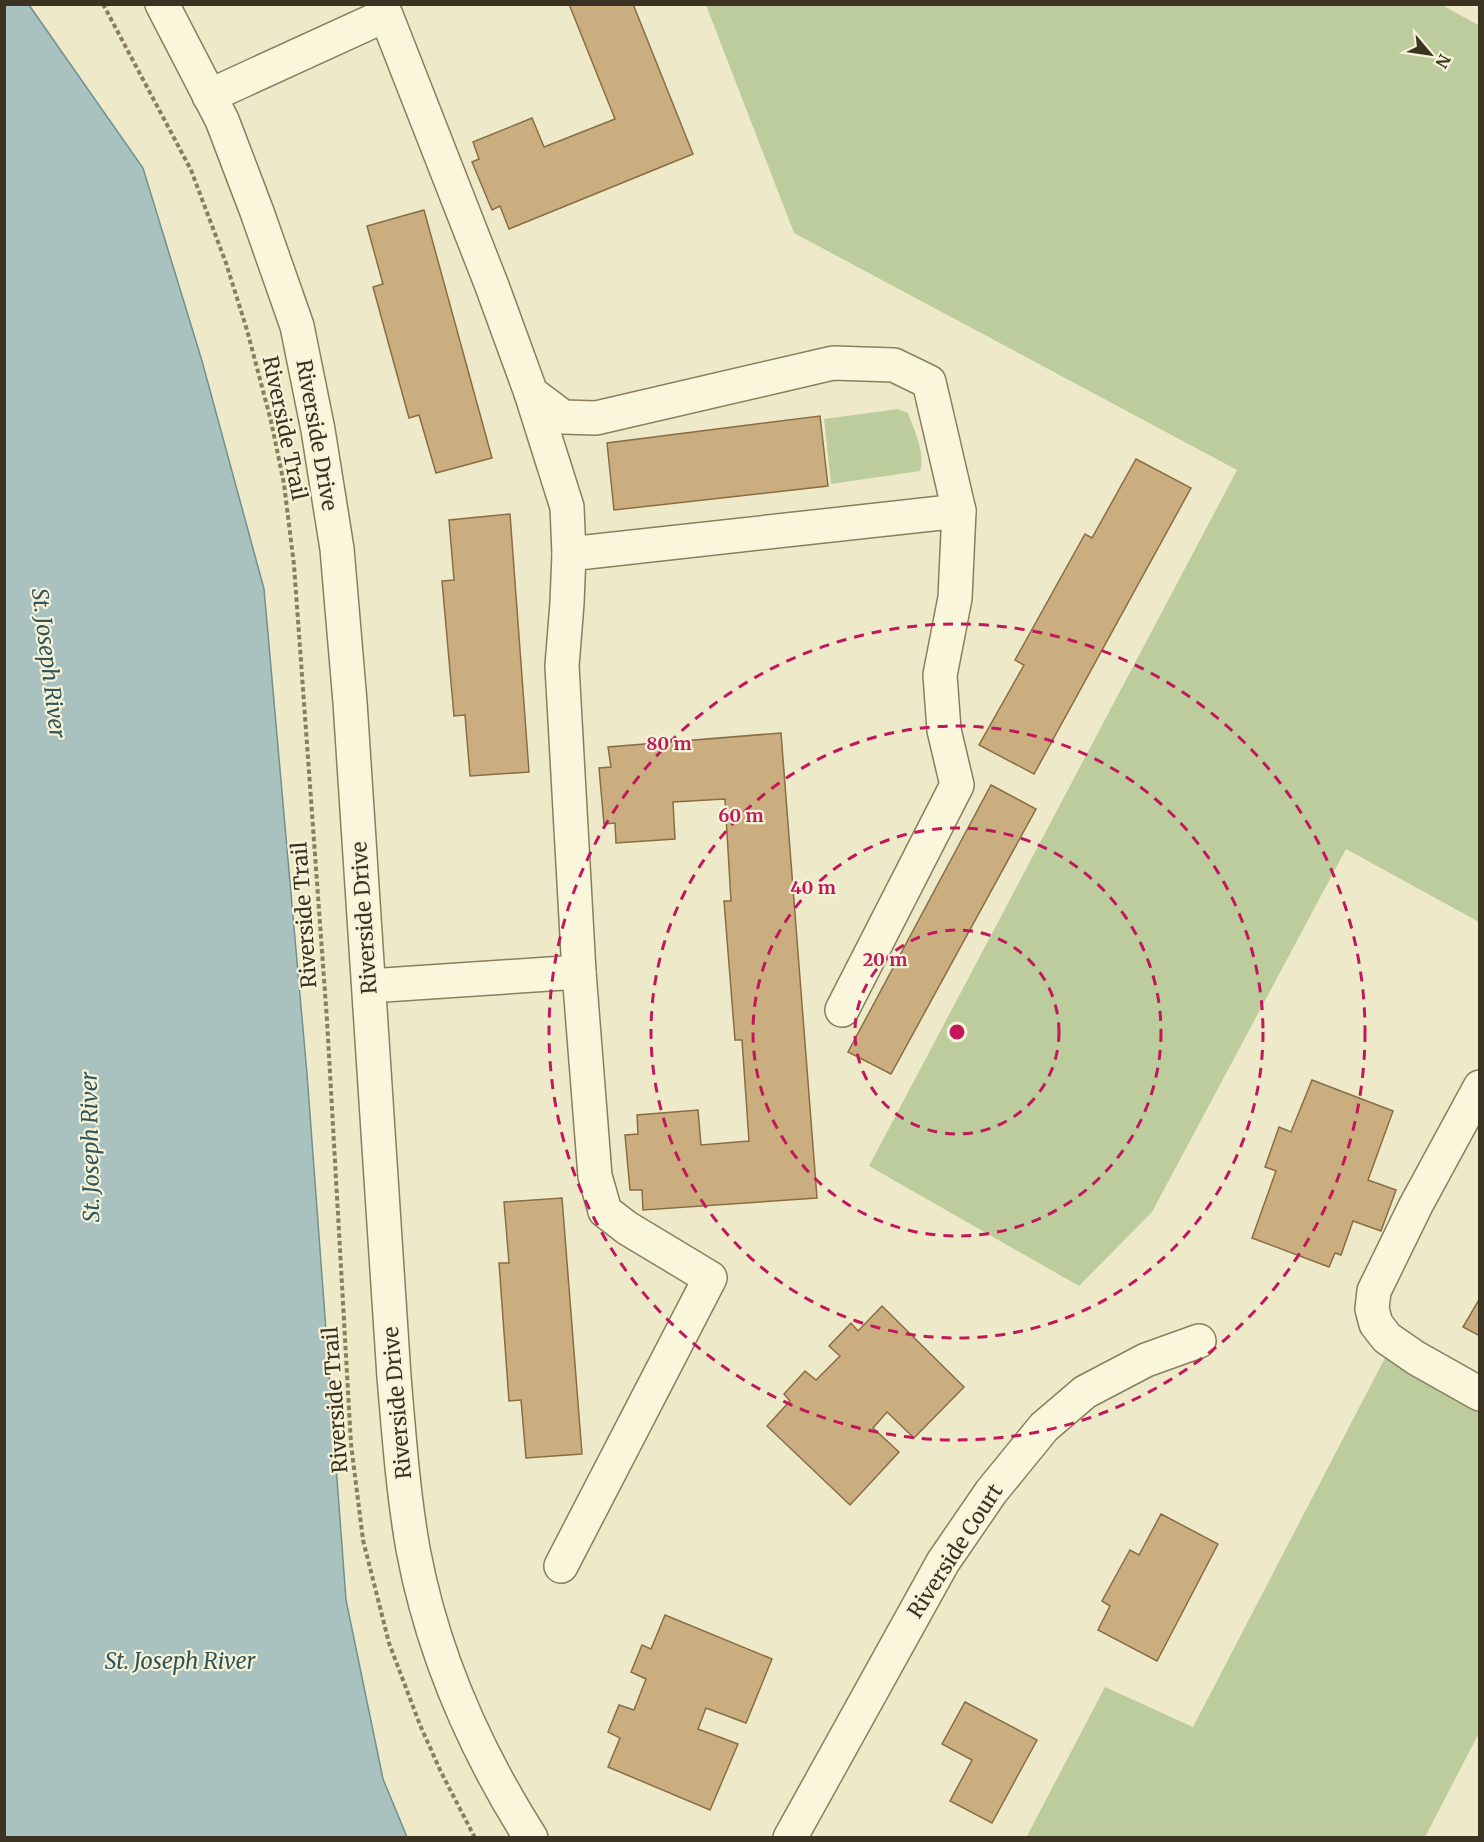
<svg xmlns="http://www.w3.org/2000/svg" width="1484" height="1842" font-family="Merriweather,serif">
<rect width="100%" height="100%" fill="#eeeac9"/>
<!-- green -->
<g fill="#bdcc9c">
<path d="M1440,4L1480,26L1479,922L1346,849L1152,1212L1079,1286L869,1166L1237,470L794,233L706,5Z"/>
<path d="M898,409L908,413C914,430 926,454 920,471L831,484L824,419Z"/>
<path d="M1386,1356L1479,1412V1733L1425,1837L1026,1838L1105,1687L1193,1727Z"/>
</g>
<!-- water -->
<path fill="#a9c2c0" stroke="#70918f" stroke-width="1.5" d="M29,5L143,168L202,361L264,589L307,1074L346,1600L383,1779L407,1837H5L4,5Z"/>
<!-- building -->
<g fill="#cbae7f" stroke="#896d44" stroke-width="1.5">
<path d="M569,4H633L693,154L509,229L500,206L492,210L472,162L479,159L473,142L532,118L544,147L615,119Z"/>
<path d="M424,210L492,458L436,473L419,415L409,418L373,287L383,284L367,226Z"/>
<path d="M820,416L828,486L614,510L607,443Z"/>
<path d="M1136,459L1191,488L1034,774L979,745L1024,665L1015,660L1085,534L1092,538Z"/>
<path d="M510,514L529,772L470,776L465,715L454,716L442,581L454,580L449,520Z"/>
<path d="M781,733L817,1198L643,1210L642,1190H630L625,1135L638,1134L637,1115L698,1110L701,1145L749,1141L742,1040H735L724,901H731L725,799L673,802L675,839L616,843L615,823L604,824L599,768L611,767L608,747Z"/>
<path d="M991,785L1036,809L891,1074L848,1052Z"/>
<path d="M1312,1080L1393,1111L1368,1180L1396,1190L1381,1231L1353,1221L1341,1255L1335,1253L1329,1267L1252,1238L1276,1171L1265,1167L1279,1127L1291,1132Z"/>
<path d="M562,1198L582,1454L526,1458L521,1400L509,1401L499,1263H509L504,1202Z"/>
<path d="M1480,1298V1336L1463,1327Z"/>
<path d="M882,1306L964,1387L914,1438L887,1412L873,1428L899,1452L850,1505L767,1426L790,1401L784,1394L805,1371L816,1380L840,1356L829,1346L851,1323L858,1331Z"/>
<path d="M1161,1514L1218,1544L1157,1661L1098,1630L1110,1606L1102,1601L1130,1550L1139,1555Z"/>
<path d="M665,1615L772,1659L746,1723L706,1708L698,1729L738,1744L710,1810L608,1767L620,1738L608,1732L619,1705L634,1710L646,1679L631,1672L642,1645L651,1649Z"/>
<path d="M965,1702L1037,1740L992,1823L950,1801L972,1760L942,1744Z"/>
</g>
<g fill="none" stroke-linecap="round" stroke-linejoin="round">
<!-- minor casing -->
<g stroke="#8a7e5d" stroke-width="36">
<g id="minor">
<path d="M162,4L222,120L257,212L297,326L318,430L337,549L350,702L394,1377C399,1435 403,1492 413,1549C432,1651 475,1750 531,1838"/>
<path d="M209,96L386,15L492,286L531,393L563,417L596,418L833,363L894,365L929,382L959,511"/>
<path d="M531,393L567,507L569,554"/>
<path d="M579,972L562,666L567,603L569,554L959,511L955,598L940,675L944,730L957,785L842,1010"/>
<path d="M369,986L579,972L595,1176L605,1211L627,1228L710,1278L561,1566"/>
<path d="M1480,1087L1416,1205L1374,1291L1372,1309L1376,1324L1387,1338L1416,1358L1480,1394"/>
<path d="M790,1838L943,1562L991,1492L1044,1427L1085,1392L1146,1360L1199,1341"/>
</g>
</g>
<!-- path -->
<path stroke="#8a7e5d" stroke-width="4" stroke-dasharray="4.5 3" stroke-linecap="butt" d="M103,4L191,170L226,263L247,330L271,421L284,484L294,565L327,1020L351,1444L363,1540L389,1643L420,1725L441,1772L475,1838"/>
<!-- minor -->
<use href="#minor" stroke="#f9f6dc" stroke-width="33"/>
</g>
<!-- distance rings -->
<g fill="none" stroke="#c2185b" stroke-width="3" stroke-dasharray="10 8">
<circle cx="957" cy="1032" r="102"/>
<circle cx="957" cy="1032" r="204"/>
<circle cx="957" cy="1032" r="306"/>
<circle cx="957" cy="1032" r="408"/>
</g>
<g text-anchor="middle" dominant-baseline="central" stroke-width="4.5" stroke-linejoin="round" paint-order="stroke">
<!-- street labels -->
<g font-size="21" fill="#3b3221" stroke="#f6f3d8">
<text transform="translate(285 428) rotate(78)">Riverside Trail</text>
<text transform="translate(317 435) rotate(80)">Riverside Drive</text>
<text transform="translate(304 915) rotate(-94)">Riverside Trail</text>
<text transform="translate(364 918) rotate(-94)">Riverside Drive</text>
<text transform="translate(335 1400) rotate(-94)">Riverside Trail</text>
<text transform="translate(397 1403) rotate(-95)">Riverside Drive</text>
<text transform="translate(955 1551) rotate(-57)">Riverside Court</text>
</g>
<!-- water labels -->
<g font-size="22" font-style="italic" fill="#30555a" stroke="#f6f3d8">
<text transform="translate(49 663) rotate(83)">St. Joseph River</text>
<text transform="translate(90 1147) rotate(-91)">St. Joseph River</text>
<text x="180" y="1661">St. Joseph River</text>
</g>
</g>
<circle cx="957" cy="1032" r="9" fill="#c2185b" stroke="#f6f3d8" stroke-width="3"/>
<g font-size="18" text-anchor="middle" font-weight="bold" fill="#c2185b" stroke="#f6f3d8" stroke-width="4.5" stroke-linejoin="round" paint-order="stroke">
<text x="669" y="750">80 m</text>
<text x="741" y="822">60 m</text>
<text x="813" y="894">40 m</text>
<text x="885" y="966">20 m</text>
</g>
<!-- border -->
<rect width="1484" height="1842" fill="none" stroke="#3b3221" stroke-width="12"/>
<!-- north arrow -->
<g transform="translate(1430 54) rotate(119)" stroke="#f6f3d8" stroke-width="4.5" paint-order="stroke">
<path d="M0-4.5L10 22L0 15L-10 22Z" fill="#3b3221"/>
<text y="-9" font-size="16" font-weight="bold" text-anchor="middle" fill="#3b3221">N</text>
</g>
</svg>
